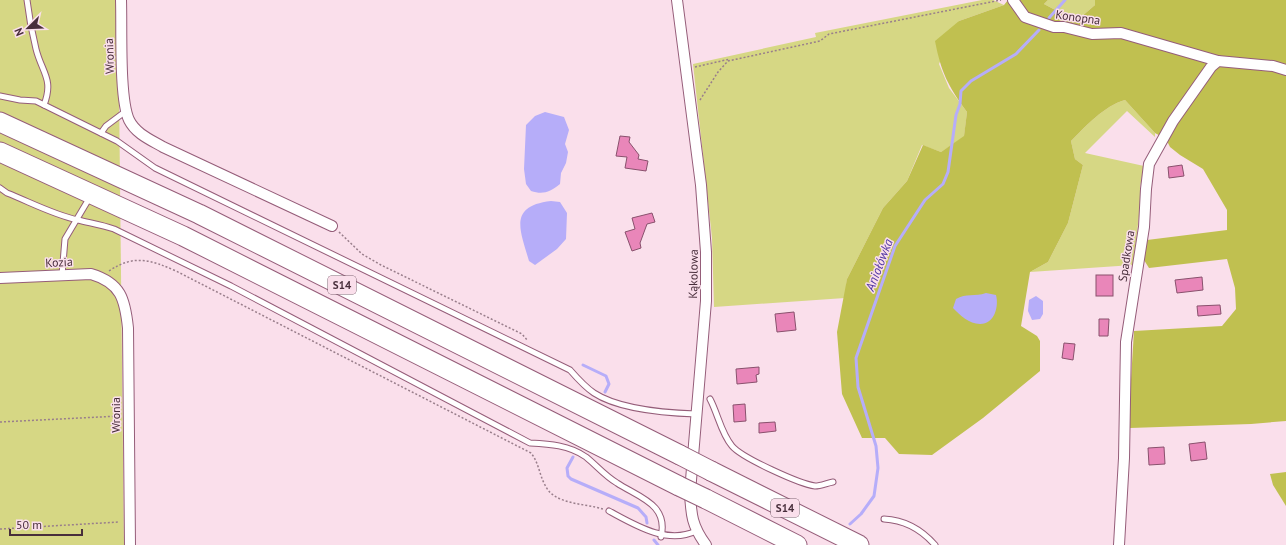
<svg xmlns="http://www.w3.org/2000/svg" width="1286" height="545" font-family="'PT Sans',sans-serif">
<rect width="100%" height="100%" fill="#fadfeb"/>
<!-- green -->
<g fill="#d6d784">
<path d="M0,0H118L124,545H0Z"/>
<path d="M982,0H993L1004,5L959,21L939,64L949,88L967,112L964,137L941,152L922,145L907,181L883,208L847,279L845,298L714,307L712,238L693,64L816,37L815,33Z"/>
<path d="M1048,0H1095V5L1081,17L1061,13L1044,4Z"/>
<path d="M1125,100L1155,133V137L1127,111L1085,153L1144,166L1140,187V208L1133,265L1030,272L1048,262L1068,223L1083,165L1075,159L1071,141C1086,126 1104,106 1125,100Z"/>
</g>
<!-- forest -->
<g fill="#c0c050">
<path d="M1008,0H1048L1044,4L1061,13L1081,17L1095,5V0H1286V421L1251,424L1130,428L1129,412L1134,331L1222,326L1236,309L1235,288L1227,259L1149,268L1144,260L1143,244L1147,240L1227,230V210L1203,169L1180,155L1170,147L1166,139L1155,133L1125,100C1104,106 1086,126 1071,141L1075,159L1083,165L1068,223L1048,262L1030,272L1021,326L1037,336L1040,341V371L983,418L932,455L899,454L885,438H862L842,394L837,332L847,279L883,208L907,181L923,145L941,152L964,136L967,112C948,86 941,72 935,41L959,21L1004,5Z"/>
<path d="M1286,472V506L1273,485L1270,474Z"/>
</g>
<!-- water -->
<g fill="#b6adf9">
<path d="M545,112L564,117L569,130L565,144L568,152L566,163L561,173L560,184C550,192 543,195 531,191L526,184L524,169L526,125L535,116Z"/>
<path d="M551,201L560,202L567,213L566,239L557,249L535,265L529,261C520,230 508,206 551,201Z"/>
<path d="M986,293L996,295C999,306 995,324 980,324C969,324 960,315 953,308L956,299C966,293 975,297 986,293Z"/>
<path d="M1036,296L1043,301V314L1040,319L1032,320L1028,311L1029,300Z"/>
</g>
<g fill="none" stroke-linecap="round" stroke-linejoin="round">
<!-- stream -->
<g stroke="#b6adf9" stroke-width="3">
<path d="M1049,18L1065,0"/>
<path d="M583,365L606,376L609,384L605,392"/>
<path d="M573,457L567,468L568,476L571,479L638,508L646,517L647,523"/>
<path d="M850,524L861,514L874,496L878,468L876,446L858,387L856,358L895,246L925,200L943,184L948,172L956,115L960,104L961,91L971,81L1016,54L1039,30"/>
<path d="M654,540L658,545"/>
</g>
</g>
<!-- building -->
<g fill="#e986b9" stroke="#89516d">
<path d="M620,136L630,137L629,142L639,155L638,159L648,161L646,171L625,168L627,157L616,156Z"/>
<path d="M1182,165L1184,176L1169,178L1168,167Z"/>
<path d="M652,213L655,222L647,224L640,243L641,248L632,251L625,232L635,229L632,218Z"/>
<rect x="1096" y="275" width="17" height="21"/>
<path d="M1202,277L1203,290L1177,293L1175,280Z"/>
<path d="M1220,305L1221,314L1198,316L1197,306Z"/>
<path d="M794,312L796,330L777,332L775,314Z"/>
<path d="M1099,319H1109L1108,336H1099Z"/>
<path d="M1064,343L1075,344L1073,360L1062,358Z"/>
<path d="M759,367V374L756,375L757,382L737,384L736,369Z"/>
<path d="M745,404L746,421L734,422L733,405Z"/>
<path d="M775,422L776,431L759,433V423Z"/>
<path d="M1205,442L1207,459L1191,461L1189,444Z"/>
<path d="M1164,447L1165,464L1149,465L1148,448Z"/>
</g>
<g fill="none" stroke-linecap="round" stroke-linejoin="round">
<!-- service casing -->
<g stroke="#955d79" stroke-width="7">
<g id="service">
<path d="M27,0C29,17 32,33 36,49C42,73 54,79 44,105"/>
<path d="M0,96L20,100L36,101L117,141L155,168L570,370C577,378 585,387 594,393C620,410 666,413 696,414"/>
<path d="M101,133L106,126L126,111"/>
<path d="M0,188L7,193C30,202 54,215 78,220C90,223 102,225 114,229L231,286L530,443C549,444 569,445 586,457C596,465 605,476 617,483C638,497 669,504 661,537"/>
<path d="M62,275L65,239L90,197"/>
<path d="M710,399C718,414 721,433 732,446C742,458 800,484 815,486C821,486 827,483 833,482"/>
<path d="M609,511C635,525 667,545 696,531"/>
<path d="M884,519C905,520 921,529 935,545"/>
</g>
</g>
<!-- minor casing -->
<g stroke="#955d79" stroke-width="12">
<g id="minor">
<path d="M121,0C122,28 119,98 129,120C136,134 151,140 163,147L332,226"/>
<path d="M677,0L701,185L706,252V301L690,492C691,515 692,526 706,545"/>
<path d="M1013,0L1025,17L1054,27H1064L1092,34L1121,33L1218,61"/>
<path d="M0,278L91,274C121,283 125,299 128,328L130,545"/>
<path d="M1119,545L1124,458L1126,342L1144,227L1146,189L1149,164L1173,121L1211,67L1218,61L1273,66L1286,70"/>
</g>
</g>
<!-- motorway casing -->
<g stroke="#955d79" stroke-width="21">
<g id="motorway">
<path d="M0,122L199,214L680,455"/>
<path d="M0,152L183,236L679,486"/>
<path d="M711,471L859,545"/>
<path d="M706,499L797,545"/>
</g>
</g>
<!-- path -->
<g stroke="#997e8b" stroke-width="1.5" stroke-dasharray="2 2" stroke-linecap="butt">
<path d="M695,67L730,59"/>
<path d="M700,100L718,72L728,61L820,41L829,34L1001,0"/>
<path d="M339,232L362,254L381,265L522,334L528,341"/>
<path d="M109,271C134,254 151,260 176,271L531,453C539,463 539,474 545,485C554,505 584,503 603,509"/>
<path d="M0,422L120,416"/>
<path d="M0,529L119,522"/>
</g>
<!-- service -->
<use href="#service" stroke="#fff" stroke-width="5"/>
<!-- minor -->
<use href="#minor" stroke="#fff" stroke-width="10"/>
<!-- motorway -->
<use href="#motorway" stroke="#fff" stroke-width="19"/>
<!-- motorway-bridge casing -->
<g stroke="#955d79" stroke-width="21" stroke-linecap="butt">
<g id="motorway-bridge">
<path d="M680,455L711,471"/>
<path d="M679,486L706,499"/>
</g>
</g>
<!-- motorway-bridge -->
<use href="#motorway-bridge" stroke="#fff" stroke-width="19"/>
</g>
<g text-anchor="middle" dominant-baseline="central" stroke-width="3" stroke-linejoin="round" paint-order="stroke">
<!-- shield labels -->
<g fill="#fadfeb" stroke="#7d6370" stroke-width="1">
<rect x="328" y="276" width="28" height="18" rx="3"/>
<rect x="771" y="499" width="28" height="18" rx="3"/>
</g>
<g font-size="11" font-weight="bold" fill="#482e3b">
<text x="342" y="285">S14</text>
<text x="785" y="508">S14</text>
</g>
<!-- street labels -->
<g font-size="12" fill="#482e3b" stroke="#fadfeb">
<text transform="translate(1078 17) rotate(8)">Konopna</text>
<text transform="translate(109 56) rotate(-92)">Wronia</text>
<text transform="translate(1126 256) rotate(-81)">Spadkowa</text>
<text transform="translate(59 262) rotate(-3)">Kozia</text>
<text transform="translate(693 274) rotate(-89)">Kąkolowa</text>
<text transform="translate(115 415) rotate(-90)">Wronia</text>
</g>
<!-- water labels -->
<g font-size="13" font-style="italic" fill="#5239a3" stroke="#fadfeb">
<text transform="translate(879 265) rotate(-69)">Aniołówka</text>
</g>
</g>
<!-- north arrow -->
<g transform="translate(28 28) rotate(247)" stroke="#fadfeb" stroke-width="3" paint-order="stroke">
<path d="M0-3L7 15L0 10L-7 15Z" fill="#482e3b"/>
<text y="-6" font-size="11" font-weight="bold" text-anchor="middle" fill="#482e3b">N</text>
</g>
<!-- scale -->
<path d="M10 529v6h72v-6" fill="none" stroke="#482e3b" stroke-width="2"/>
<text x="16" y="529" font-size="12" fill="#482e3b" stroke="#fadfeb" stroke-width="3" paint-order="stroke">50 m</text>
</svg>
